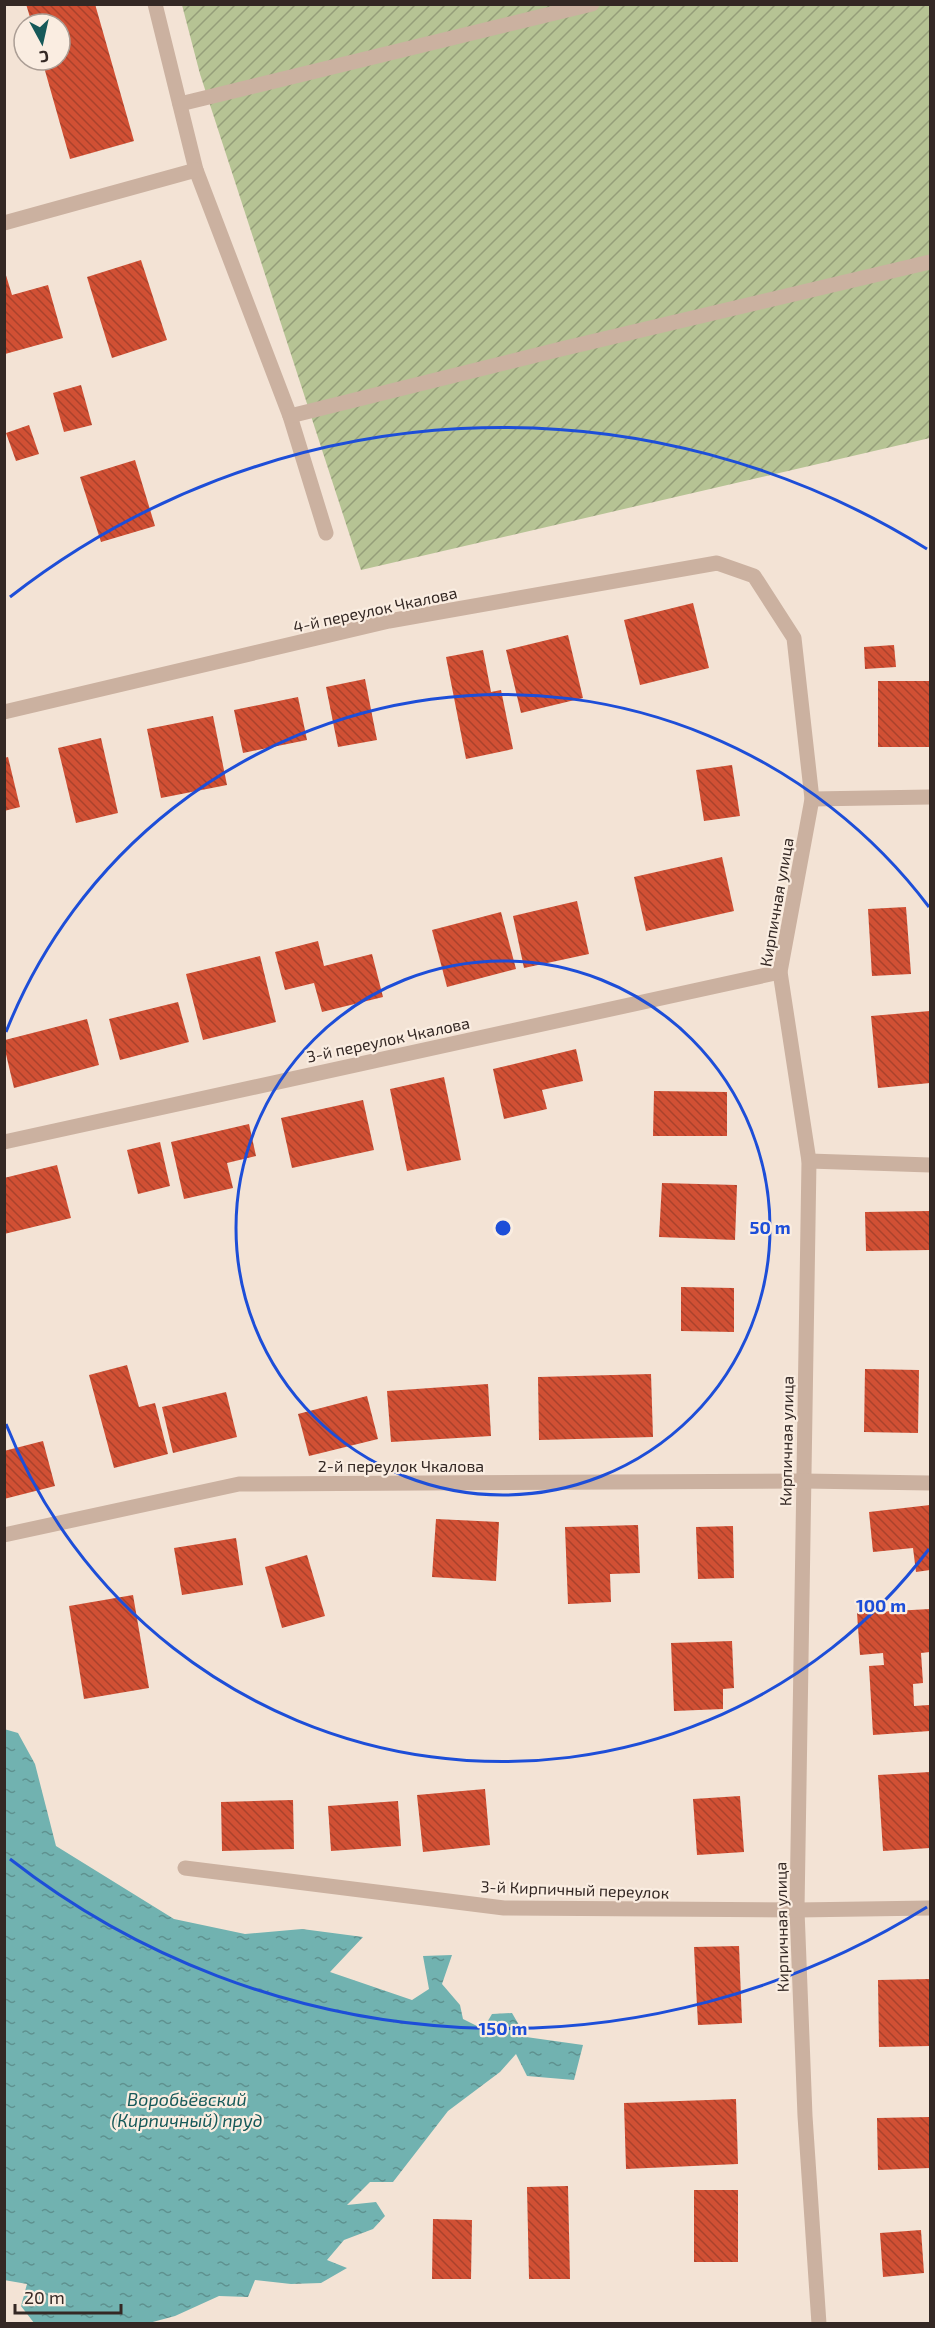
<svg xmlns="http://www.w3.org/2000/svg" width="935" height="2328" font-family="'Exo 2',sans-serif">
<defs>
<pattern id="garden-furrows" width="10" height="10" patternUnits="userSpaceOnUse" patternTransform="scale(1.5)"><rect width="10" height="10" fill="#b6c394"/><path d="M-1 1l2-2M0 10L10 0M9 11l2-2" fill="none" stroke="#959e79"/></pattern>
<pattern id="water-ripples" width="26" height="14" patternUnits="userSpaceOnUse" patternTransform="scale(1.5)"><rect width="26" height="14" fill="#71b2b0"/><path d="M2 4q2-2 4 0t4 0M15 11q2-2 4 0t4 0" fill="none" stroke="#5e918f"/></pattern>
<pattern id="building-back-hatch" width="6" height="6" patternUnits="userSpaceOnUse" patternTransform="scale(1.5)"><rect width="6" height="6" fill="#d15034"/><path d="M-1 5l2 2M0 0l6 6M5-1l2 2" fill="none" stroke="#aa422c"/></pattern>
</defs>
<rect width="100%" height="100%" fill="#f3e3d5"/>
<!-- garden -->
<path fill="url(#garden-furrows)" d="M182,5H930V438L361,570L200,74Z"/>
<!-- water -->
<path fill="url(#water-ripples)" d="M4,1729L18,1733L35,1764L56,1846L174,1919L245,1934L302,1929L363,1937L330,1972L412,2000L429,1989L423,1956L452,1955L442,1984L460,2005L463,2019L483,2029L492,2014L512,2013L526,2037L583,2045L574,2080L527,2076L516,2054L500,2072L448,2111L393,2182H370L347,2205L376,2202L385,2216L373,2229L344,2240L327,2260L347,2268L321,2283L291,2284L255,2280L248,2297L219,2296L175,2316L149,2323H34L21,2306L27,2284L4,2280Z"/>
<!-- building -->
<g fill="url(#building-back-hatch)">
<path d="M26,4H95L134,141L70,159L42,60H60V24H32Z"/>
<path d="M141,260L167,340L112,358L87,277Z"/>
<path d="M5,272L12,295L48,285L63,338L5,354Z"/>
<path d="M81,385L92,425L64,432L53,393Z"/>
<path d="M29,425L39,454L16,461L6,433Z"/>
<path d="M135,460L155,526L101,542L80,477Z"/>
<path d="M693,603L709,668L640,685L624,620Z"/>
<path d="M568,635L583,698L521,713L506,650Z"/>
<path d="M894,645L896,667L865,669L864,647Z"/>
<path d="M483,650L491,692L501,690L513,749L466,759L446,657Z"/>
<path d="M365,679L377,740L338,747L326,687Z"/>
<rect x="878" y="681" width="52" height="66"/>
<path d="M298,697L307,740L243,753L234,710Z"/>
<path d="M213,716L227,785L161,798L147,729Z"/>
<path d="M101,738L118,813L76,823L58,748Z"/>
<path d="M8,757L20,807L4,811V758Z"/>
<path d="M732,765L740,816L704,821L696,770Z"/>
<path d="M722,857L734,911L646,931L634,877Z"/>
<path d="M577,901L589,954L524,968L513,916Z"/>
<path d="M906,907L911,974L872,976L868,909Z"/>
<path d="M501,912L516,969L447,987L432,930Z"/>
<path d="M318,941L324,966L372,954L383,997L322,1012L314,983L285,990L275,952Z"/>
<path d="M260,956L276,1022L203,1040L186,974Z"/>
<path d="M178,1002L189,1042L120,1060L109,1019Z"/>
<path d="M930,1011V1083L878,1088L871,1016Z"/>
<path d="M87,1019L99,1065L14,1088L5,1050V1040Z"/>
<path d="M576,1049L583,1081L542,1090L547,1109L504,1119L493,1069Z"/>
<path d="M444,1077L461,1160L407,1171L390,1089Z"/>
<path d="M654,1091L727,1092V1136H653Z"/>
<path d="M363,1100L374,1150L292,1168L281,1118Z"/>
<path d="M249,1124L256,1156L227,1163L233,1188L184,1199L171,1142Z"/>
<path d="M160,1142L170,1186L138,1194L127,1150Z"/>
<path d="M57,1165L71,1218L4,1234V1178Z"/>
<path d="M662,1183L737,1185L735,1240L659,1237Z"/>
<path d="M930,1211V1250L866,1251L865,1212Z"/>
<path d="M681,1287L734,1288V1332L681,1331Z"/>
<path d="M127,1365L139,1407L155,1403L168,1454L114,1468L89,1375Z"/>
<path d="M865,1369L919,1370L918,1433L864,1432Z"/>
<path d="M651,1374L653,1437L539,1440L538,1377Z"/>
<path d="M488,1384L491,1436L391,1442L387,1391Z"/>
<path d="M226,1392L237,1437L173,1453L162,1407Z"/>
<path d="M367,1396L378,1439L309,1456L298,1414Z"/>
<path d="M43,1441L55,1486L4,1499V1451Z"/>
<path d="M930,1505V1570L916,1572L913,1548L873,1552L869,1512Z"/>
<path d="M436,1519L499,1522L496,1581L432,1577Z"/>
<path d="M638,1525L640,1573L610,1574L611,1602L568,1604L565,1527Z"/>
<path d="M733,1526L734,1578L698,1579L696,1527Z"/>
<path d="M236,1538L243,1585L182,1595L174,1548Z"/>
<path d="M307,1555L325,1616L282,1628L265,1567Z"/>
<path d="M133,1595L149,1688L84,1699L69,1606Z"/>
<path d="M930,1609V1652L921,1653L923,1683L913,1684L914,1706L929,1705L930,1731L873,1735L869,1666L884,1665L883,1653L860,1655L857,1613Z"/>
<path d="M732,1641L734,1688L723,1689V1709L674,1711L671,1643Z"/>
<path d="M930,1772V1848L883,1851L878,1775Z"/>
<path d="M485,1789L490,1845L423,1852L417,1795Z"/>
<path d="M740,1796L744,1852L697,1855L693,1799Z"/>
<path d="M293,1800L294,1849L222,1851L221,1802Z"/>
<path d="M398,1801L401,1846L331,1851L328,1806Z"/>
<path d="M739,1946L742,2023L698,2025L694,1947Z"/>
<path d="M930,1979V2046L879,2047L878,1980Z"/>
<path d="M736,2099L738,2164L626,2169L624,2103Z"/>
<path d="M930,2117V2168L878,2170L877,2118Z"/>
<path d="M568,2186L570,2279H529L527,2187Z"/>
<rect x="694" y="2190" width="44" height="72"/>
<path d="M433,2219L472,2220L471,2279H432Z"/>
<path d="M921,2230L924,2273L883,2277L880,2233Z"/>
</g>
<g fill="none" stroke-linecap="round" stroke-linejoin="round">
<!-- service -->
<g stroke="#cbb1a0" stroke-width="15">
<path d="M155,4L196,170L290,416L326,533"/>
<path d="M180,104L592,4"/>
<path d="M290,416L561,349L930,262"/>
</g>
<!-- minor -->
<g stroke="#cbb1a0" stroke-width="15">
<path d="M4,223L196,170"/>
<path d="M4,712L389,621L717,563L754,576L794,638L812,799L780,972L809,1161L797,1910L805,2116L819,2324"/>
<path d="M812,799L930,797"/>
<path d="M4,1142L780,972"/>
<path d="M809,1161L930,1165"/>
<path d="M4,1535L239,1484L803,1481L930,1483"/>
<path d="M185,1868L504,1908L797,1910L930,1908"/>
</g>
</g>
<!-- distance rings -->
<g fill="none" stroke="#1d4ed8" stroke-width="3">
<circle cx="503" cy="1228" r="267"/>
<path d="M929 1549A534 534 0 0 1 6 1424M6 1032A534 534 0 0 1 929 907"/>
<path d="M927 1907A801 801 0 0 1 10 1859M10 597A801 801 0 0 1 927 549"/>
</g>
<g text-anchor="middle" dominant-baseline="central" stroke-width="4.5" stroke-linejoin="round" paint-order="stroke">
<!-- street labels -->
<g font-size="16" fill="#342824" stroke="#faede1">
<text transform="translate(375 609) rotate(-12)">4-й переулок Чкалова</text>
<text transform="translate(776 902) rotate(-80)">Кирпичная улица</text>
<text transform="translate(388 1039) rotate(-12)">3-й переулок Чкалова</text>
<text transform="translate(786 1441) rotate(-89)">Кирпичная улица</text>
<text x="401" y="1465">2-й переулок Чкалова</text>
<text transform="translate(575 1889) rotate(2)">3-й Кирпичный переулок</text>
<text transform="translate(781 1927) rotate(-91)">Кирпичная улица</text>
</g>
<!-- water labels -->
<g font-size="18" font-style="italic" fill="#165959" stroke="#faede1">
<text x="187" y="2099">Воробьёвский<tspan x="187" dy="21">(Кирпичный) пруд</tspan></text>
</g>
</g>
<circle cx="503" cy="1228" r="9" fill="#1d4ed8" stroke="#faede1" stroke-width="3"/>
<g font-size="18" text-anchor="middle" font-weight="bold" fill="#1d4ed8" stroke="#faede1" stroke-width="4.5" stroke-linejoin="round" paint-order="stroke">
<text x="770" y="1234">50 m</text>
<text x="881" y="1612">100 m</text>
<text x="503" y="2035">150 m</text>
</g>
<!-- border -->
<rect width="935" height="2328" fill="none" stroke="#342824" stroke-width="12"/>
<!-- north arrow -->
<g transform="translate(42 42) rotate(172)"><circle r="28" fill="#faede1" stroke="#ab9e95" stroke-width="1.5"/>
<path d="M0-4.5L10 22L0 15L-10 22Z" fill="#165959"/>
<text y="-9" font-size="16" font-weight="bold" text-anchor="middle" fill="#342824">С</text>
</g>
<!-- scale -->
<path d="M15 2304v9h106v-9" fill="none" stroke="#342824" stroke-width="3"/>
<text x="24" y="2304" font-size="18" fill="#342824" stroke="#faede1" stroke-width="4.5" paint-order="stroke">20 m</text>
</svg>
